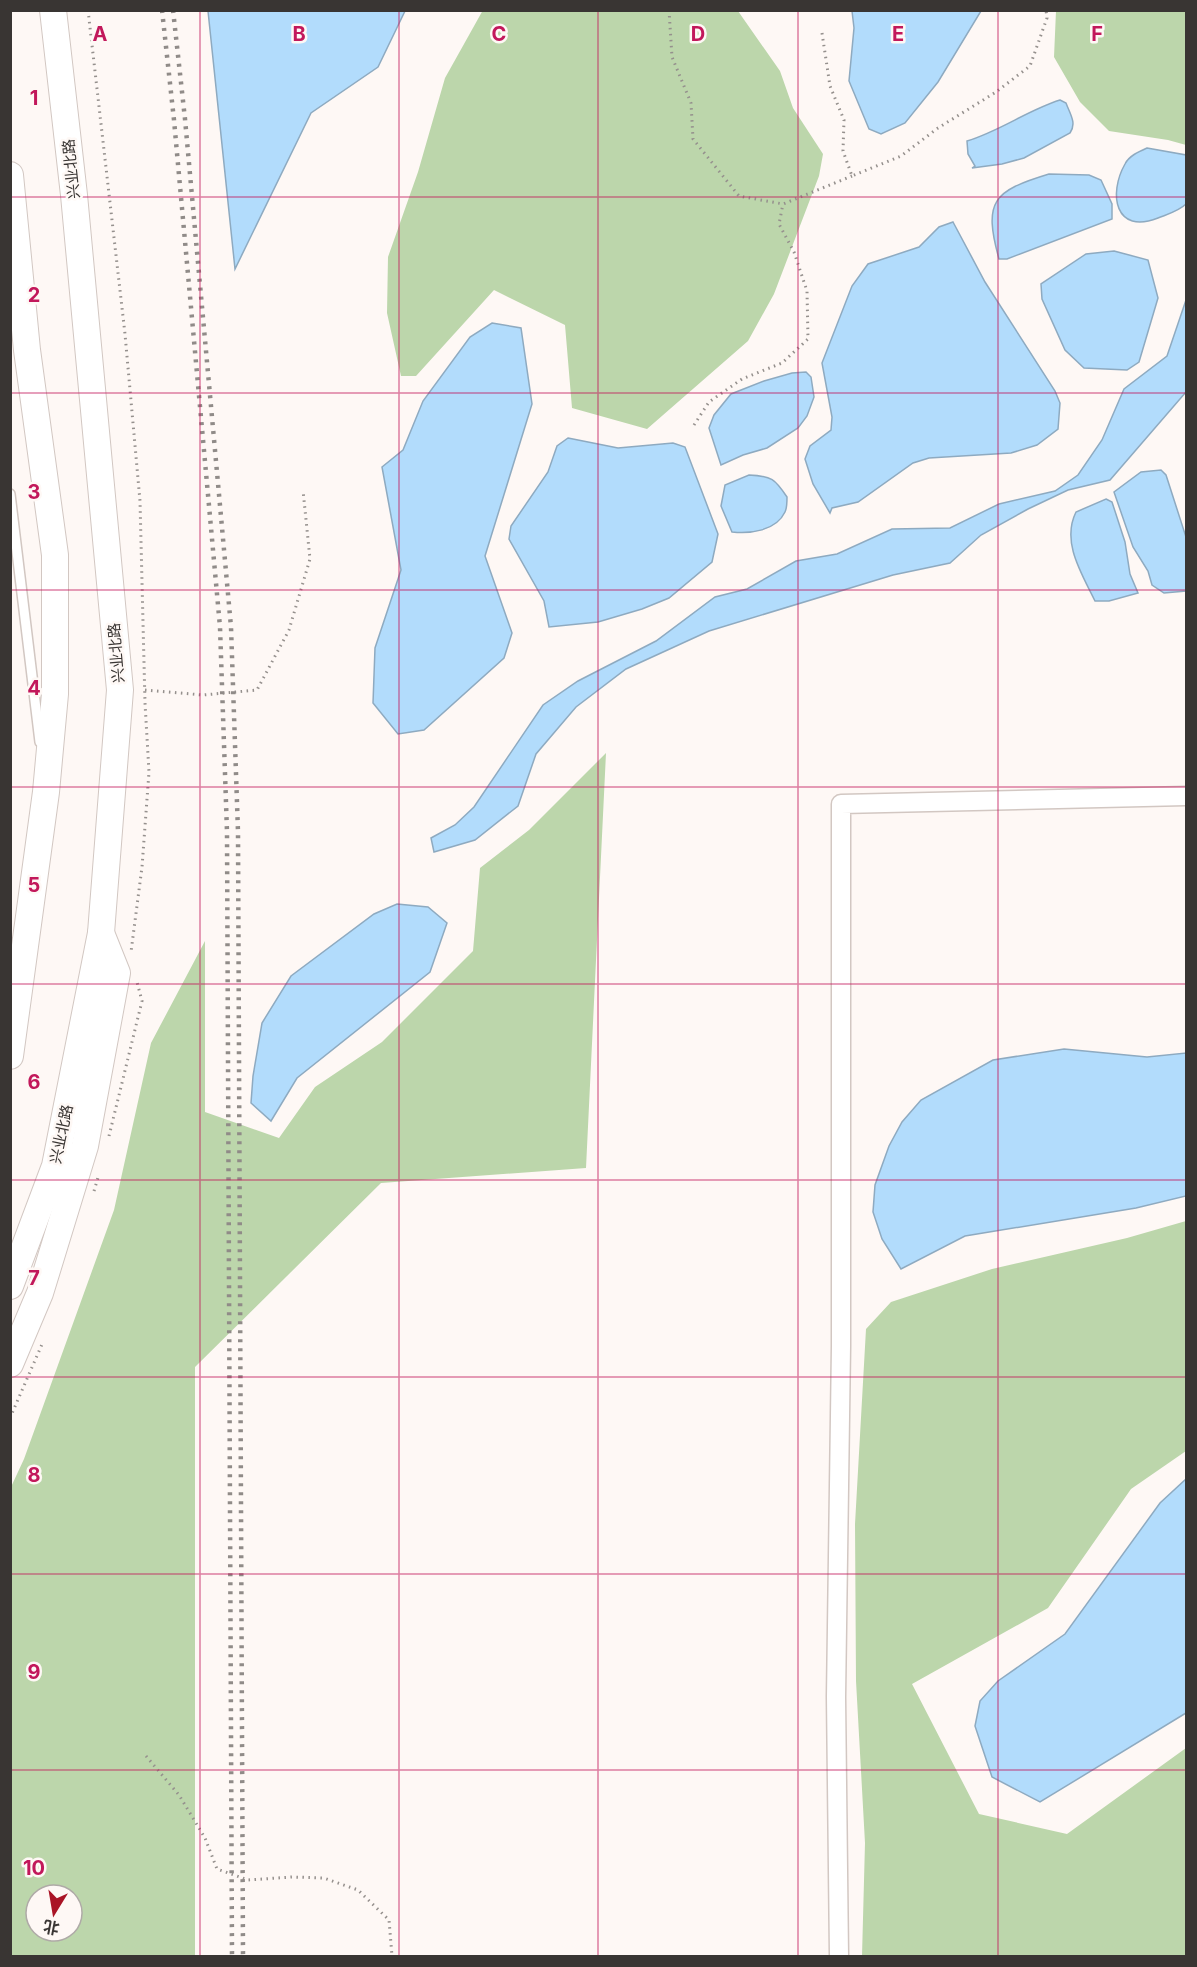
<svg xmlns="http://www.w3.org/2000/svg" width="1197" height="1967" font-family="Inter,'Noto Sans SC',sans-serif">
<rect width="100%" height="100%" fill="#fef8f5"/>
<!-- green -->
<g fill="#bcd6ab" fill-rule="evenodd">
<path d="M483,10L738,11L780,71L793,108L823,154L819,176L774,294L748,341L647,429L572,408L565,325L494,290L416,376H401L387,313L388,257L418,172L445,78Z"/>
<path d="M1056,11H1186V145L1168,140L1109,131L1080,102L1054,57Z"/>
<path d="M606,753L586,1168L381,1183L195,1367V1956H11V1487L24,1459L114,1210L151,1043L205,941V1112L279,1138L315,1087L382,1042L473,951L480,868L529,830ZM36,1895H72V1931H36Z"/>
<path d="M1186,1221V1451L1131,1489L1048,1608L912,1684L979,1814L1067,1834L1186,1748V1956H862L865,1843L856,1681L855,1524L866,1329L891,1302L992,1269L1127,1238Z"/>
</g>
<!-- water -->
<g fill="#b2dcfc" stroke="#8eaac0" stroke-width="1.5">
<path d="M208,11H405L378,67L311,113L235,269Z"/>
<path d="M852,11V10L981,11L938,82L905,123L881,134L869,129L849,81L854,28Z"/>
<path d="M1060,100L1066,103C1070,114 1077,123 1070,133L1024,158L1002,164L972,168L975,166L968,154L967,141C1000,131 1028,110 1060,100Z"/>
<path d="M1147,148L1186,155V204C1179,211 1168,214 1158,218C1115,235 1108,194 1125,164C1129,156 1138,152 1147,148Z"/>
<path d="M1049,174L1089,175L1101,180L1112,204V219L1007,259H999C983,201 993,191 1049,174Z"/>
<path d="M953,222L985,282L1055,391L1060,403L1058,429L1037,445L1011,453L929,458L913,463L858,502L832,508L830,513L813,484L805,459L810,446L831,430L832,417L822,363L852,286L868,264L919,247L939,227Z"/>
<path d="M1114,251L1148,260L1158,298L1139,362L1127,370L1084,368L1065,350L1042,299L1041,284L1086,254Z"/>
<path d="M1186,300V392L1110,480L1068,490L1028,509L981,535L950,563L893,575L709,631L626,669L576,707L536,754L518,806L475,840L434,852L431,838L455,825L474,807L543,705L578,681L656,641L715,597L747,589L796,561L837,554L892,529L950,528L999,504L1055,491L1078,475L1102,440L1124,389L1167,356Z"/>
<path d="M492,323L521,328L532,404L485,556L512,633L504,658L424,730L398,734L373,703L375,648L401,570L382,467L403,450L423,401L470,337Z"/>
<path d="M806,372L811,377L814,397L807,416L798,428L767,448L743,455L721,465L709,428L714,415L731,394L764,381L792,373Z"/>
<path d="M568,438L618,448L673,443L685,447L718,534L712,562L669,598L642,609L598,622L549,627L544,601L509,539L511,526L548,472L557,446Z"/>
<path d="M1161,470L1166,475L1186,537V591L1164,593L1152,585L1148,571L1133,547L1114,492L1141,472Z"/>
<path d="M749,475C772,476 775,479 787,497C787,502 787,508 785,512C776,531 750,534 732,532L721,506L725,485Z"/>
<path d="M1106,499L1112,502L1125,542L1130,574L1138,593L1109,601H1095C1082,574 1061,542 1076,512Z"/>
<path d="M397,904L428,907L447,923L430,972L297,1078L271,1121L251,1103L253,1076L262,1023L291,976L374,914Z"/>
<path d="M1064,1049L1147,1057L1186,1053V1196L1136,1208L965,1236L901,1269L882,1239L873,1212L875,1185L889,1146L902,1122L921,1100L993,1060Z"/>
<path d="M1186,1479V1713L1040,1802L992,1777L975,1726L980,1701L998,1681L1065,1634L1160,1503Z"/>
</g>
<g fill="none" stroke-linecap="round" stroke-linejoin="round">
<!-- lane casing -->
<g stroke="#d2c7c2" stroke-width="12">
<path id="lane" d="M10,494L40,742"/>
</g>
<!-- street casing -->
<g stroke="#d2c7c2" stroke-width="21">
<path id="street" d="M839,1956L836,1697L841,1346V804L1186,796"/>
</g>
<!-- secondary casing -->
<g stroke="#d2c7c2" stroke-width="28">
<g id="secondary">
<path d="M10,175L27,350L55,555V694L46,792L10,1056"/>
<path d="M10,1286L55,1166L101,933L120,690L74,195L53,10"/>
<path d="M10,1364L40,1293L85,1146L117,973L101,933"/>
</g>
</g>
<!-- path -->
<g stroke="#95908d" stroke-width="3" stroke-dasharray="1.5 4.5" stroke-linecap="butt">
<path d="M88,10L125,334L140,501L145,703L149,772L142,867L131,952"/>
<path d="M669,10L672,57L691,103L693,139L739,196L783,204L852,176"/>
<path d="M822,33L830,86L844,120L843,151L852,176L901,156L938,128L996,92L1030,66L1047,18L1046,10"/>
<path d="M694,425L709,402L742,379L782,363L808,339L807,291L794,252L779,224L783,204"/>
<path d="M145,690L203,695L257,690L289,630L310,559L303,490"/>
<path d="M109,1136L142,1001L137,982"/>
<path d="M94,1191L99,1174"/>
<path d="M10,1418L43,1342"/>
<path d="M146,1756L179,1795L205,1838L217,1869L248,1880L292,1877L324,1878L358,1890L389,1920L392,1956"/>
</g>
<!-- lane -->
<use href="#lane" stroke="#fff" stroke-width="9"/>
<!-- street -->
<use href="#street" stroke="#fff" stroke-width="18"/>
<!-- secondary -->
<use href="#secondary" stroke="#fff" stroke-width="26"/>
<!-- rail -->
<g stroke="#908b88" stroke-width="4.5" stroke-dasharray="3 6" stroke-linecap="butt">
<path d="M162,10L174,120L220,627L227,832L232,1956"/>
<path d="M173,10L185,119L231,627L238,832L243,1956"/>
</g>
</g>
<!-- grid -->
<path fill="none" stroke="#c2185b" stroke-width="1.5" stroke-opacity="0.55" d="M200,10V1956M399,10V1956M598,10V1956M798,10V1956M998,10V1956M10,197H1186M10,393H1186M10,590H1186M10,787H1186M10,984H1186M10,1180H1186M10,1377H1186M10,1574H1186M10,1770H1186"/>
<g text-anchor="middle" dominant-baseline="central" stroke-width="5" stroke-linejoin="round" paint-order="stroke">
<!-- street labels -->
<g font-size="15" fill="#393533" stroke="#fef8f5">
<text transform="translate(71 169) rotate(-96)">兴业北路</text>
<text transform="translate(116 653) rotate(-95)">兴业北路</text>
<text transform="translate(61 1134) rotate(-78)">兴业北路</text>
</g>
</g>
<g font-size="20" text-anchor="middle" font-weight="bold" fill="#c2185b" stroke="#fef8f5" stroke-width="5" stroke-linejoin="round" paint-order="stroke">
<text x="100" y="41">A</text>
<text x="299" y="41">B</text>
<text x="499" y="41">C</text>
<text x="698" y="41">D</text>
<text x="898" y="41">E</text>
<text x="1097" y="41">F</text>
<text x="34" y="105">1</text>
<text x="34" y="302">2</text>
<text x="34" y="499">3</text>
<text x="34" y="695">4</text>
<text x="34" y="892">5</text>
<text x="34" y="1089">6</text>
<text x="34" y="1285">7</text>
<text x="34" y="1482">8</text>
<text x="34" y="1679">9</text>
<text x="34" y="1875">10</text>
</g>
<!-- border -->
<rect width="1197" height="1967" fill="none" stroke="#393533" stroke-width="24"/>
<!-- north arrow -->
<g transform="translate(54 1913) rotate(191)"><circle r="28" fill="#fef8f5" stroke="#afaaa7" stroke-width="1.5"/>
<path d="M0-4.5L10 22L0 15L-10 22Z" fill="#aa1426"/>
<text y="-9" font-size="16" font-weight="bold" text-anchor="middle" fill="#393533">北</text>
</g>
</svg>
